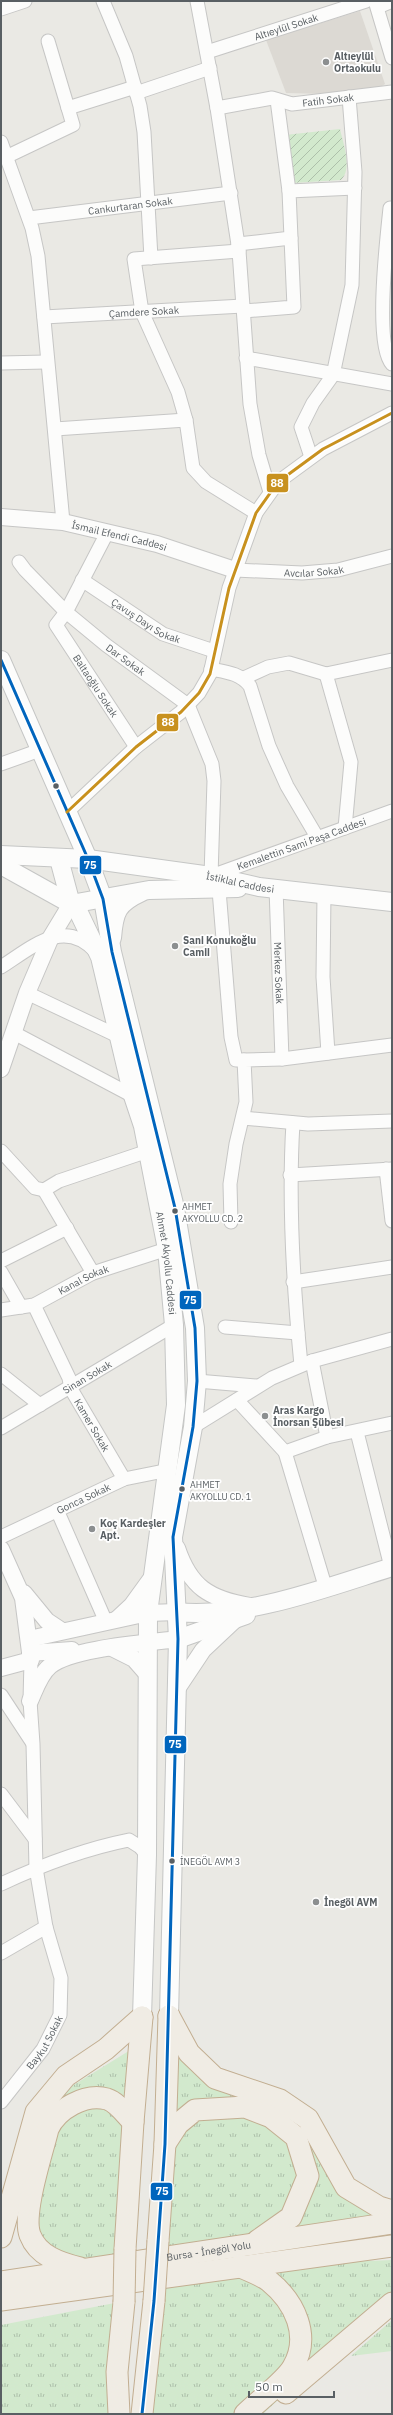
<svg xmlns="http://www.w3.org/2000/svg" width="393" height="2415" font-family="'IBM Plex Sans',sans-serif">
<defs>
<pattern id="grass-tufts" width="24" height="20" patternUnits="userSpaceOnUse"><rect width="24" height="20" fill="#d2e9cd"/><path d="M3 7l-1-3M5 7V3M7 7l1-3M15 17l-1-3M17 17v-4M19 17l1-3" fill="none" stroke="#adc0aa"/></pattern>
<pattern id="garden-furrows" width="10" height="10" patternUnits="userSpaceOnUse"><rect width="10" height="10" fill="#d2e9cd"/><path d="M-1 1l2-2M0 10L10 0M9 11l2-2" fill="none" stroke="#adc0aa"/></pattern>
</defs>
<rect width="100%" height="100%" fill="#eae9e4"/>
<!-- education -->
<path fill="#dcd9d3" d="M360,11L385,84L377,89L325,94L286,93L266,40Z"/>
<!-- grass -->
<g fill="url(#grass-tufts)">
<path d="M169,2016L189,2053L280,2100L392,2223L157,2260Z"/>
<path d="M132,2049L131,2106L108,2094L58,2101L72,2086Z"/>
<path d="M93,2097L133,2122L124,2264L84,2269L30,2235L48,2129Z"/>
<path d="M392,2260V2293L263,2414H142L155,2280L239,2266Z"/>
<path d="M120,2302L113,2414H1V2325Z"/>
<path d="M392,2320V2351L351,2356Z"/>
</g>
<!-- garden -->
<path fill="url(#garden-furrows)" d="M340,129C343,143 353,169 341,180L292,183L285,135Z"/>
<g fill="none" stroke-linecap="round" stroke-linejoin="round">
<!-- minor casing -->
<g stroke="#c6c6c5" stroke-width="15">
<g id="minor">
<path d="M103,1L126,56L140,106L144,132L151,258"/>
<path d="M197,1L217,108L239,251L250,404L259,455L270,492"/>
<path d="M375,1L392,58"/>
<path d="M378,7L392,1"/>
<path d="M1,9L25,1"/>
<path d="M48,41L68,108"/>
<path id="s1" d="M207,52L366,1"/>
<path d="M136,93L210,68"/>
<path d="M277,100L289,191"/>
<path id="s2" d="M217,108L272,98L292,104L392,92"/>
<path d="M1,142L32,228L38,256L63,522"/>
<path d="M8,156L73,125L68,108L135,87"/>
<path d="M392,208H390C387,237 374,345 392,364"/>
<path id="s3" d="M29,218L231,193"/>
<path d="M238,244L291,238L289,191L355,188"/>
<path d="M239,251L134,259L142,312L178,392L186,420L193,468L206,482L256,513"/>
<path d="M244,311L294,307L291,238"/>
<path id="s4" d="M44,317L243,306"/>
<path d="M246,358L392,384"/>
<path d="M1,363L46,362"/>
<path d="M55,429L186,420"/>
<path d="M311,457L301,427L313,403L333,375L352,285L355,172L349,97"/>
<path id="s5" d="M107,533L66,612L56,625L136,747"/>
<path id="s6" d="M19,562L25,570L66,612L106,645L188,705L212,764L214,781L211,876L392,811"/>
<path id="s7" d="M235,570L302,573L338,570L392,556"/>
<path id="s8" d="M82,580L163,634L214,651"/>
<path d="M211,669C226,672 240,673 250,686L269,746L287,786L317,837"/>
<path d="M326,674L351,762L345,828"/>
<path d="M244,678L268,667L289,663L326,674L392,660"/>
<path d="M1,764L40,750"/>
<path d="M67,812L136,747L181,712L199,693L210,674L229,588L256,513L278,482L323,449L392,413"/>
<path id="s9" d="M276,888L282,1059"/>
<path d="M219,890L231,1037L236,1060H244"/>
<path d="M324,894L323,977L328,1053"/>
<path d="M1,967C31,948 64,917 95,951"/>
<path d="M27,993L118,1036"/>
<path d="M14,1033L133,1096"/>
<path d="M243,1118L308,1124L392,1121"/>
<path d="M293,1123C288,1204 293,1284 301,1365"/>
<path d="M1,1151L35,1188L44,1190L59,1181L148,1151"/>
<path d="M386,1169L392,1221"/>
<path d="M290,1175L392,1169"/>
<path d="M44,1190L93,1273"/>
<path d="M231,1222L230,1184L236,1144L246,1102L244,1060L282,1059L392,1045"/>
<path d="M1,1261L67,1228"/>
<path d="M1,1272L21,1307"/>
<path d="M293,1282L392,1267"/>
<path id="s10" d="M34,1305L69,1378L71,1389L124,1479"/>
<path id="s11" d="M1,1310L34,1305L93,1273L167,1249"/>
<path d="M225,1327L298,1333"/>
<path d="M312,1361L327,1437"/>
<path d="M1,1374L40,1405"/>
<path d="M197,1381L256,1386"/>
<path d="M237,1400L285,1452L326,1589"/>
<path d="M193,1427L272,1378L312,1361L392,1339"/>
<path id="s12" d="M1,1428L174,1325"/>
<path d="M357,1432L391,1567"/>
<path d="M285,1452L327,1437L392,1423"/>
<path d="M57,1510L106,1622"/>
<path id="s13" d="M1,1537L124,1479L169,1470"/>
<path d="M1,1695L32,1742"/>
<path d="M1,1794L35,1839"/>
<path d="M1,1884C42,1865 84,1849 129,1840L140,1847L147,1855"/>
<path d="M1,1953L46,1927"/>
<path id="s14" d="M1,2102L43,2049L60,2015L61,1978L46,1927L36,1868L33,1744L30,1701L31,1660"/>
</g>
</g>
<!-- tertiary casing -->
<g stroke="#c6c6c5" stroke-width="18">
<g id="tertiary">
<path id="s15" d="M1,517L63,522L157,544L235,570"/>
<path d="M113,938C115,912 118,904 142,893"/>
<path d="M1,1069L27,993L51,937L71,904"/>
<path d="M177,1548C190,1587 209,1599 250,1606"/>
<path d="M1,1549L23,1598L31,1660L1,1668"/>
<path d="M24,1593L47,1621L62,1631"/>
<path d="M117,1619L132,1605L153,1576"/>
<path d="M29,1639L148,1613L177,1612"/>
<path d="M112,1648L134,1659L148,1675"/>
<path d="M30,1653L72,1650"/>
<path d="M177,1689L203,1650L236,1619"/>
<path d="M30,1701C35,1690 40,1674 50,1666C71,1648 148,1643 178,1639"/>
</g>
</g>
<!-- secondary casing -->
<g stroke="#c5c6c5" stroke-width="20">
<g id="secondary">
<path d="M1,660L88,859L103,899L112,952L175,1208L195,1328L197,1381L193,1427L173,1537L178,1639L169,2016"/>
<path id="s16" d="M1,855L88,859L211,876L259,887L392,902"/>
<path id="s17" d="M59,859L71,904L79,913L100,957L133,1096L143,1126L167,1249L174,1325L176,1405L148,1613L147,1855L142,2017"/>
<path d="M1,865L71,904"/>
<path d="M71,904L149,890L238,888"/>
<path d="M177,1612C245,1619 328,1587 392,1567"/>
<path d="M178,1639L246,1615"/>
</g>
</g>
<!-- trunk casing -->
<g stroke="#c2ae91" stroke-width="23">
<g id="trunk">
<path d="M169,2016L189,2053L215,2078L280,2100L308,2119L346,2187L379,2207L392,2211"/>
<path d="M165,2144L178,2124L195,2110L245,2107L271,2117L296,2137L308,2176L291,2217L257,2241"/>
<path d="M1,2237L36,2112L66,2076L106,2049L142,2017"/>
<path d="M158,2241L165,2144L169,2016"/>
<path d="M125,2249L133,2122L142,2017"/>
<path d="M239,2266C249,2271 261,2275 269,2281C295,2302 311,2336 293,2367C286,2380 257,2402 245,2414"/>
<path d="M80,2268C60,2263 38,2256 30,2235C22,2213 42,2154 48,2129C57,2109 85,2093 107,2099C117,2102 126,2115 133,2122"/>
<path id="s18" d="M1,2282L392,2223"/>
<path d="M1,2300L392,2246"/>
<path d="M286,2393L392,2303"/>
<path d="M119,2414L117,2372L124,2302"/>
<path d="M142,2414L154,2301"/>
</g>
</g>
<!-- minor -->
<use href="#minor" stroke="#fcfcfb" stroke-width="13"/>
<!-- tertiary -->
<use href="#tertiary" stroke="#fcfcfb" stroke-width="16"/>
<!-- secondary -->
<use href="#secondary" stroke="#fcfcfb" stroke-width="18"/>
<!-- trunk -->
<use href="#trunk" stroke="#f0ece4" stroke-width="21"/>
<!-- trunk-bridge casing -->
<g stroke="#c2ae91" stroke-width="23" stroke-linecap="butt">
<g id="trunk-bridge">
<path d="M154,2301L158,2241"/>
<path d="M124,2302L125,2249"/>
</g>
</g>
<!-- trunk-bridge -->
<use href="#trunk-bridge" stroke="#f0ece4" stroke-width="21"/>
<!-- bus-1 casing -->
<g stroke="#fff" stroke-width="6">
<path id="bus-1" d="M1,660L88,859L103,899L112,952L175,1208L195,1328L197,1381L193,1427L173,1537L178,1639L165,2144L154,2301L142,2414"/>
</g>
<!-- bus-2 casing -->
<g stroke="#fff" stroke-width="6">
<path id="bus-2" d="M67,812L136,747L181,712L199,693L210,674L229,588L256,513L278,482L323,449L392,413"/>
</g>
<!-- bus-1 -->
<use href="#bus-1" stroke="#0065bd" stroke-width="3"/>
<!-- bus-2 -->
<use href="#bus-2" stroke="#c8911e" stroke-width="3"/>
</g>
<!-- markers -->
<g fill="#8c8f90" stroke="#fff" stroke-width="1.5">
<circle cx="326" cy="62" r="4"/>
<circle cx="175" cy="946" r="4"/>
<circle cx="265" cy="1416" r="4"/>
<circle cx="92" cy="1529" r="4"/>
<circle cx="316" cy="1902" r="4"/>
</g>
<g fill="#595f63" stroke="#fff" stroke-width="1.5">
<circle cx="56" cy="786" r="3.5"/>
<circle cx="175" cy="1211" r="3.5"/>
<circle cx="182" cy="1489" r="3.5"/>
<circle cx="172" cy="1861" r="3.5"/>
</g>
<g text-anchor="middle" dominant-baseline="central" stroke-width="3.5" stroke-linejoin="round" paint-order="stroke">
<!-- bus labels -->
<g font-size="9" fill="#595f63" stroke="#fff" text-anchor="start">
<text x="182" y="1206">AHMET<tspan x="182" dy="12">AKYOLLU CD. 2</tspan></text>
<text x="190" y="1484">AHMET<tspan x="190" dy="12">AKYOLLU CD. 1</tspan></text>
<text x="180" y="1861">İNEGÖL AVM 3</text>
</g>
<!-- street labels -->
<g font-size="10" fill="#595f63" stroke="#fff">
<text stroke="none"><textPath href="#s1" startOffset="83">Altıeylül Sokak</textPath></text>
<text stroke="none"><textPath href="#s2" startOffset="113">Fatih Sokak</textPath></text>
<text stroke="none"><textPath href="#s3" startOffset="102">Cankurtaran Sokak</textPath></text>
<text stroke="none"><textPath href="#s4" startOffset="100">Çamdere Sokak</textPath></text>
<text stroke="none"><textPath href="#s15" startOffset="120">İsmail Efendi Caddesi</textPath></text>
<text stroke="none"><textPath href="#s7" startOffset="79">Avcılar Sokak</textPath></text>
<text stroke="none"><textPath href="#s8" startOffset="76">Çavuş Dayı Sokak</textPath></text>
<text stroke="none"><textPath href="#s6" startOffset="145">Dar Sokak</textPath></text>
<text stroke="none"><textPath href="#s5" startOffset="178">Baltaoğlu Sokak</textPath></text>
<text stroke="none"><textPath href="#s6" startOffset="494">Kemalettin Sami Paşa Caddesi</textPath></text>
<text stroke="none"><textPath href="#s16" startOffset="241">İstiklal Caddesi</textPath></text>
<text stroke="none"><textPath href="#s9" startOffset="85">Merkez Sokak</textPath></text>
<text stroke="none"><textPath href="#s17" startOffset="421">Ahmet Akyollu Caddesi</textPath></text>
<text stroke="none"><textPath href="#s11" startOffset="89">Kanal Sokak</textPath></text>
<text stroke="none"><textPath href="#s12" startOffset="100">Sinan Sokak</textPath></text>
<text stroke="none"><textPath href="#s10" startOffset="134">Kamer Sokak</textPath></text>
<text stroke="none"><textPath href="#s13" startOffset="91">Gonca Sokak</textPath></text>
<text stroke="none"><textPath href="#s14" startOffset="74">Baykut Sokak</textPath></text>
<text stroke="none"><textPath href="#s18" startOffset="210">Bursa - İnegöl Yolu</textPath></text>
</g>
<!-- poi labels -->
<g font-size="10" font-weight="bold" fill="#595f63" stroke="#fff" text-anchor="start">
<text x="334" y="56">Altıeylül<tspan x="334" dy="12">Ortaokulu</tspan></text>
<text x="183" y="940">Sani Konukoğlu<tspan x="183" dy="12">Camii</tspan></text>
<text x="273" y="1410">Aras Kargo<tspan x="273" dy="12">İnorsan Şübesi</tspan></text>
<text x="100" y="1523">Koç Kardeşler<tspan x="100" dy="12">Apt.</tspan></text>
<text x="324" y="1902">İnegöl AVM</text>
</g>
</g>
<g stroke="#fff" stroke-width="1.5">
<rect x="266" y="473" width="23" height="20" rx="4" fill="#c8911e"/>
<rect x="156" y="713" width="23" height="19" rx="4" fill="#c8911e"/>
<rect x="79" y="855" width="23" height="20" rx="4" fill="#0065bd"/>
<rect x="179" y="1290" width="23" height="20" rx="4" fill="#0065bd"/>
<rect x="164" y="1735" width="23" height="19" rx="4" fill="#0065bd"/>
<rect x="150" y="2182" width="23" height="19" rx="4" fill="#0065bd"/>
</g>
<g font-size="11" text-anchor="middle" font-weight="bold" fill="#fff">
<text x="277" y="487">88</text>
<text x="168" y="726">88</text>
<text x="90" y="869">75</text>
<text x="190" y="1304">75</text>
<text x="175" y="1748">75</text>
<text x="162" y="2195">75</text>
</g>
<!-- border -->
<rect width="393" height="2415" fill="none" stroke="#595f63" stroke-width="4"/>
<!-- scale -->
<path d="M249 2391v6h85v-6" fill="none" stroke="#595f63" stroke-width="2"/>
<text x="255" y="2391" font-size="12" fill="#595f63" stroke="#ffffff" stroke-width="3" paint-order="stroke">50 m</text>
</svg>
